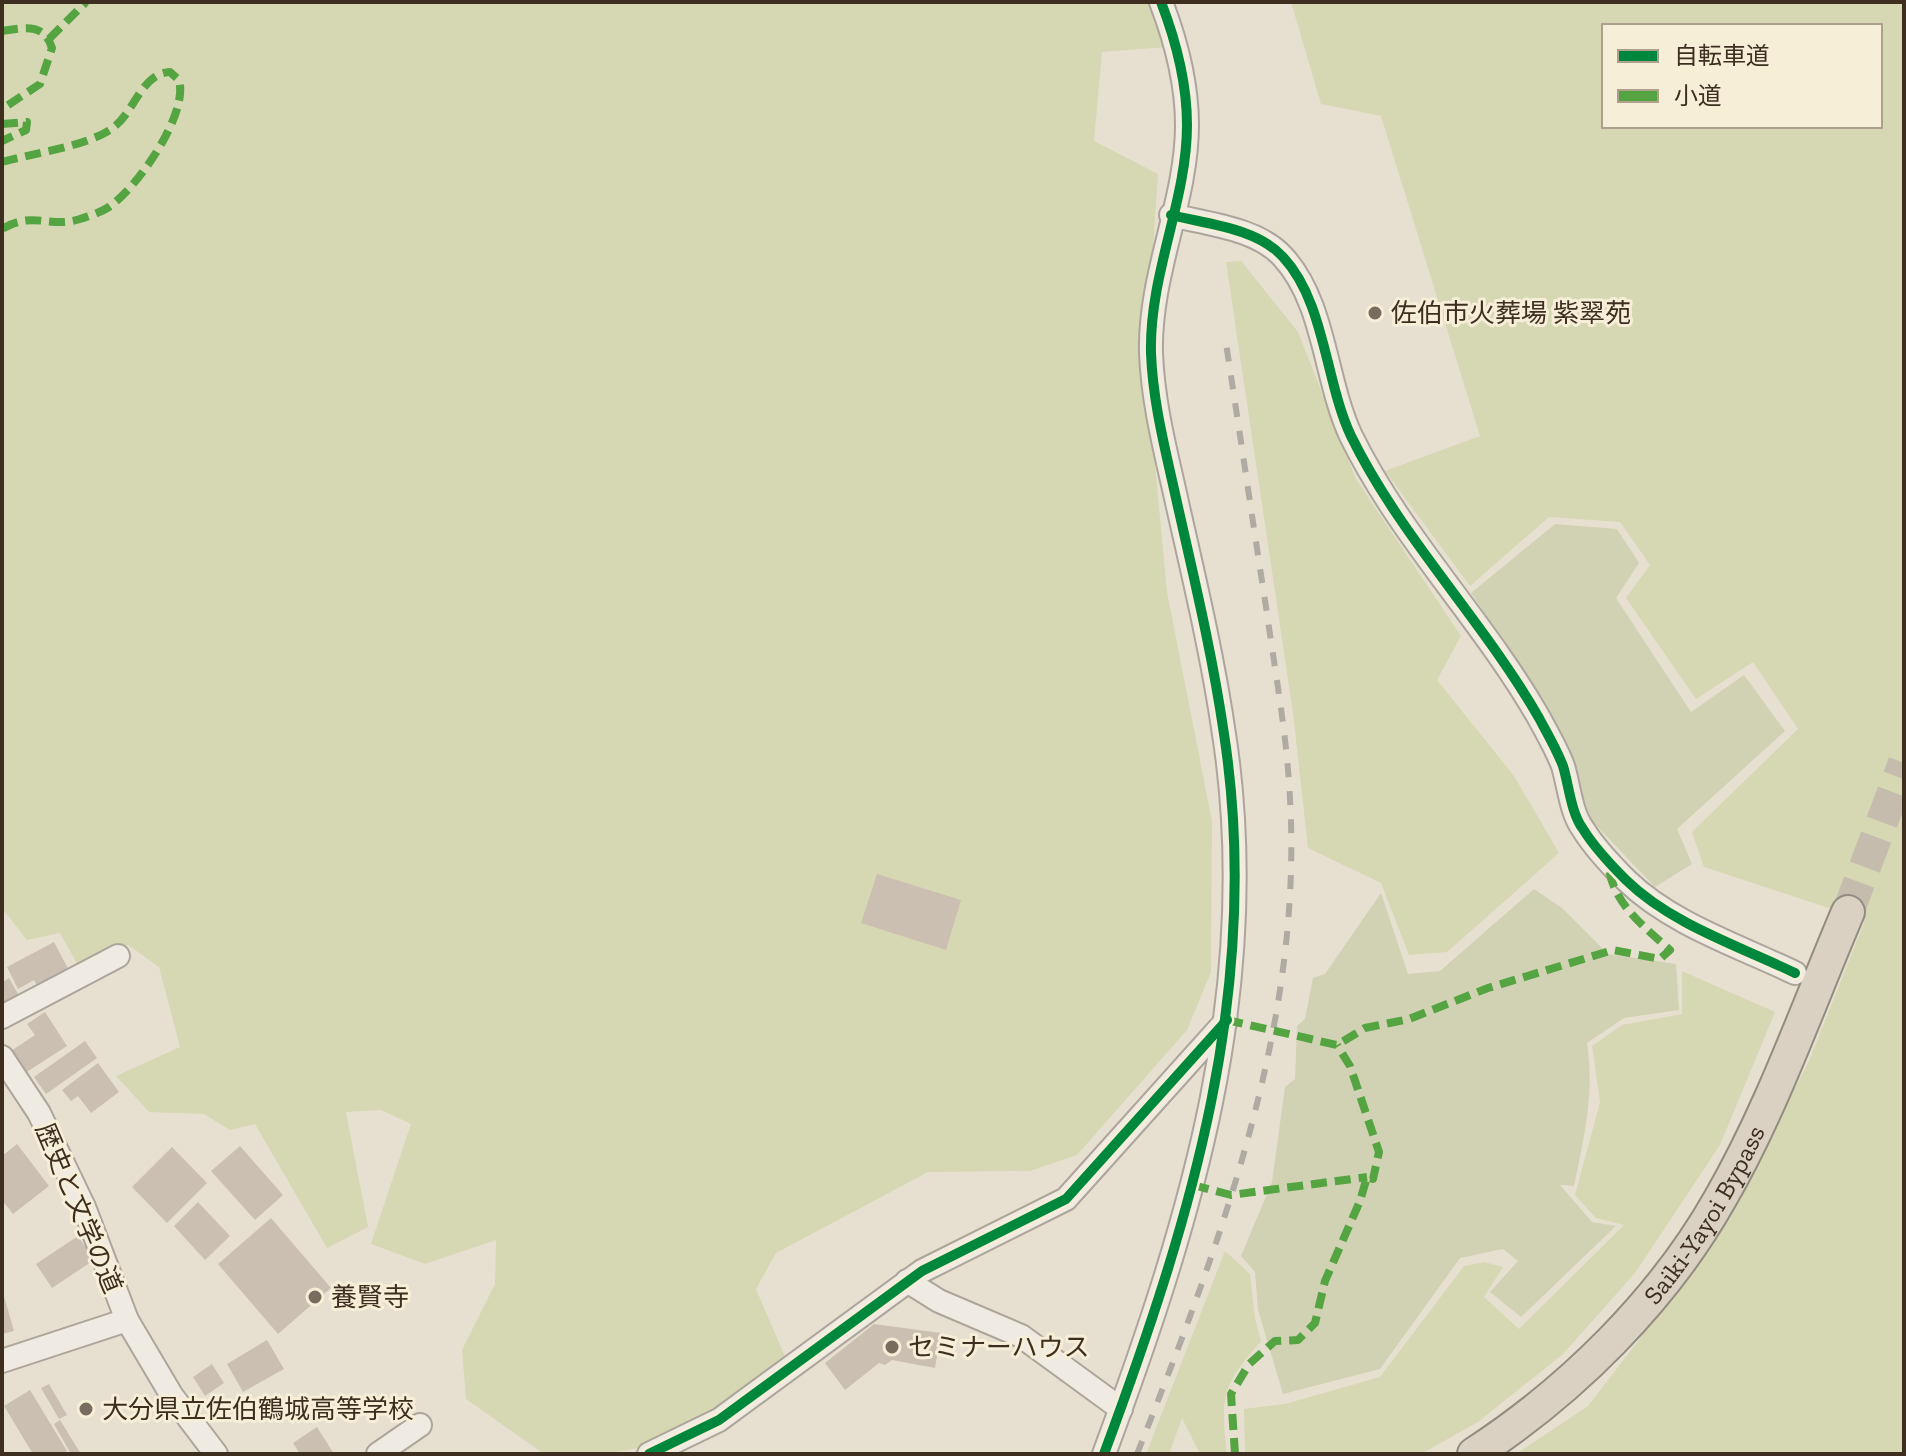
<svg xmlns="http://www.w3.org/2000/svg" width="1906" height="1456" font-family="'Zilla Slab','Noto Sans JP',serif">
<rect width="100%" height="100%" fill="#e7e0d1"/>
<!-- green -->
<g fill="#d6d7b3" fill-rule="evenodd">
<path d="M2,2H1151L1167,47L1102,52L1094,141L1158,174L1150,291L1151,422L1167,592L1212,821L1211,972L1187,1030L1077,1155L1030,1171L928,1172L776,1253L756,1289L785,1357L750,1392L654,1445L605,1454H544L466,1399L462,1350L495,1284L496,1240L425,1264L371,1244L411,1124L381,1110L346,1112L368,1227L327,1248L255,1124L230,1130L204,1114L149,1112L116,1076L180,1047L159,967L128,945L79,967L60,933L27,940L2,908Z"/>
<path d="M1291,2H1904V1454H1516L1588,1406L1718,1237L1809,1061L1865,920L1704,867L1692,832L1798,729L1753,662L1696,699L1626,598L1650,565L1620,522L1549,517L1470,586L1385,471L1480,436L1381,116L1321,104ZM1604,26H1880V126H1604Z"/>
<path d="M1241,261L1298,332L1356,479L1461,636L1437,680L1514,776L1559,853L1447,952L1409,955L1381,883L1308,848L1293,713L1226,262Z"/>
<path d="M1682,971L1775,1012L1720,1145L1635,1273L1563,1354L1478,1422L1421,1454H1245L1244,1409L1285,1404L1380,1377L1464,1266L1484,1262L1503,1267L1484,1297L1519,1329L1624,1225L1596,1218L1575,1195L1600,1102L1592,1046L1622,1025L1682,1014Z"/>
<path d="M1225,1251L1250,1274L1255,1318L1261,1341C1222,1386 1220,1395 1227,1454H1200L1182,1418L1169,1454H1146Z"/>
</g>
<!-- cemetery -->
<g fill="#d1d1b3">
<path d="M1555,524L1617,529L1639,563L1616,598L1691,712L1744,675L1785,731L1677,829L1692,864L1655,887L1592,821L1557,725L1471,593Z"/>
<path d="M1534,889L1562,908L1608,954L1676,964L1679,1010L1624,1018L1587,1043C1595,1092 1584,1137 1574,1186L1560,1185L1592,1222L1616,1226L1521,1317L1490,1292L1518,1261L1503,1249L1460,1258L1380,1369L1283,1394L1258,1310L1255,1272L1241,1256L1272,1182L1285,1087L1295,1079L1297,1026L1305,1019L1313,978L1325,974L1381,893L1408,974L1440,971Z"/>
</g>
<!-- building -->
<g fill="#cbbfb2">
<path d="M877,874L961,900L946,950L861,923Z"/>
<path d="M54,942L71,974L40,991L34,980L18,989L7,967Z"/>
<path d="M9,978L22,1001L2,1013V983Z"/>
<path d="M45,1012L67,1046L22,1075L8,1053L35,1035L27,1024Z"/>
<path d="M85,1041L97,1058L46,1094L34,1077Z"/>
<path d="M98,1063L119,1092L91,1113L78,1096L71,1101L62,1090Z"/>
<path d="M17,1144L49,1186L13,1214L2,1200V1156Z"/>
<path d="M240,1146L283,1195L255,1220L211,1171Z"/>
<path d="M172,1147L207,1183L167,1223L132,1187Z"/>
<path d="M198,1202L230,1236L205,1260L174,1226Z"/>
<path d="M271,1218L331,1288L278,1334L218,1264Z"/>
<path d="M78,1236L94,1260L52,1288L36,1264Z"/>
<path d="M2,1289L14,1331L2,1334Z"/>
<path d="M874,1324L941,1333L935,1368L892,1360L885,1365L879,1363L845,1390L825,1363Z"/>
<path d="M267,1340L284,1369L243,1392L227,1364Z"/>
<path d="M212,1364L224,1383L205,1396L193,1377Z"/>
<path d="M49,1384L67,1415L59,1419L41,1388Z"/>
<path d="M30,1390L67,1451L62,1454H33L4,1406Z"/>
<path d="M60,1420L81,1454H71L54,1424Z"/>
<path d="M317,1427L334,1454H300L293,1443Z"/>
</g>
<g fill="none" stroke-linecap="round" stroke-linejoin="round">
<!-- highway-tunnel -->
<path stroke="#c5bcae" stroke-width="32" stroke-dasharray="32 16" stroke-linecap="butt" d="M1848,912L1904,763"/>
<!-- minor casing -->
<g stroke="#ada599" stroke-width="26">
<g id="minor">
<path d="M1171,215C1207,224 1257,228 1283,257C1325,302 1325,381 1351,436C1401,538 1483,620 1539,718C1547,733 1557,750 1563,766C1569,786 1571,813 1583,829C1594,847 1611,865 1626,880C1671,924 1739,946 1795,973"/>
<path d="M2,1017L118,956"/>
<path d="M2,1057L39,1113L84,1207L127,1320L172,1396L216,1454"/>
<path d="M907,1281L939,1301L1021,1336L1121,1409"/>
<path d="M2,1361L127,1320"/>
<path d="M378,1454L420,1425"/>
<path d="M649,1454L719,1420L922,1271L1066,1199L1226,1021"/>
<path d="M1104,1454C1191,1220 1263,987 1224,734C1213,658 1195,582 1178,507C1167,456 1153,406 1151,353C1149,274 1187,201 1187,125C1187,83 1176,41 1161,2"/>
</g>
</g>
<!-- highway casing -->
<g stroke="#928b80" stroke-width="36">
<g id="highway">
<path id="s1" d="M1474,1454C1571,1391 1663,1300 1720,1199C1772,1109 1807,1008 1848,912"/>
</g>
</g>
<!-- minor -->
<use href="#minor" stroke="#efebe3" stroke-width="22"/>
<!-- highway -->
<use href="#highway" stroke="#dad1c2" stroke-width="32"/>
<!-- rail -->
<path stroke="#afaaa2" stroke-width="6" stroke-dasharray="14 14" stroke-linecap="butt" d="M1137,1454C1219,1247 1303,1026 1290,799C1287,735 1275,671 1266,607C1252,517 1239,427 1225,337"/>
<!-- quiet -->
<g stroke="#54a441" stroke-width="8" stroke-dasharray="16 8" stroke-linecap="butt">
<path d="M2,31C24,28 44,22 52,48L40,84L2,109"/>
<path d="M49,39L86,2"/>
<path d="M2,124L27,122L26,130L2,141"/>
<path d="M2,162C33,153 90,146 114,127C134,112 142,73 170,72L179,80C189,114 137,188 109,207C101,212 90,216 80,219C49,229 34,210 2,229"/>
<path d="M1227,1020L1337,1045L1365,1028L1409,1019L1488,988L1613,950L1660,959L1670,950C1641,924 1610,901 1608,860"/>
<path d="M1193,1185L1231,1195L1367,1177"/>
<path d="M1235,1454L1231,1394L1249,1364L1275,1341L1298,1340L1315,1323L1325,1281L1360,1201L1367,1177L1373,1179L1379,1152L1350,1066L1337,1045"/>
</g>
<!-- cycleway casing -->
<g stroke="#f7eed8" stroke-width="15">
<g id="cycleway">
<path d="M1171,215C1207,224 1257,228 1283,257C1325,302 1325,381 1351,436C1401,538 1483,620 1539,718C1547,733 1557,750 1563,766C1569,786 1571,813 1583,829C1594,847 1611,865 1626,880C1671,924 1739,946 1795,973"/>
<path d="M649,1454L719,1420L922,1271L1066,1199L1227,1020"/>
<path d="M1104,1454C1191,1220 1263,987 1224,734C1213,658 1195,582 1178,507C1167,456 1153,406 1151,353C1149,274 1187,201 1187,125C1187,83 1176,41 1161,2"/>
</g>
</g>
<!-- cycleway -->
<use href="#cycleway" stroke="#00873e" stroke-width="10"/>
</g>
<!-- markers -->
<g fill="#786c5e" stroke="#f7eed8" stroke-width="3">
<circle cx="1375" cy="313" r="8"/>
<circle cx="315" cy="1297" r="8"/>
<circle cx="892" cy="1347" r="8"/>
<circle cx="86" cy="1409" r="8"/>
</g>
<g text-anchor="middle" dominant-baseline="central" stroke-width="6" stroke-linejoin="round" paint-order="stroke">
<!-- poi labels -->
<g font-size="26" fill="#3d2e20" stroke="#f7eed8" text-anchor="start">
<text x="1391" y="313">佐伯市火葬場 紫翠苑</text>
<text x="331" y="1297">養賢寺</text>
<text x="908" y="1347">セミナーハウス</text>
<text x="102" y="1409">大分県立佐伯鶴城高等学校</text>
</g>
<!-- street labels -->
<g font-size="26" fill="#3d2e20" stroke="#f7eed8">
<text transform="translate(79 1208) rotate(67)">歴史と文学の道</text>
<text stroke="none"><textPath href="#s1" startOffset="336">Saiki-Yayoi Bypass</textPath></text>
</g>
</g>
<!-- border -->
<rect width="1906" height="1456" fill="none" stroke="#3d2e20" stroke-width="8"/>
<!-- legend -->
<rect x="1602" y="24" width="280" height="104" fill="#f7eed8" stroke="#ada18e" stroke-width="2"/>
<rect x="1618" y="50" width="40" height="12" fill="#00873e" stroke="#ada18e" stroke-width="2"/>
<text x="1674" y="64" font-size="24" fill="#3d2e20">自転車道</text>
<rect x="1618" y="90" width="40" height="12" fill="#54a441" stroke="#ada18e" stroke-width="2"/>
<text x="1674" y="104" font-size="24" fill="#3d2e20">小道</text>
</svg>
